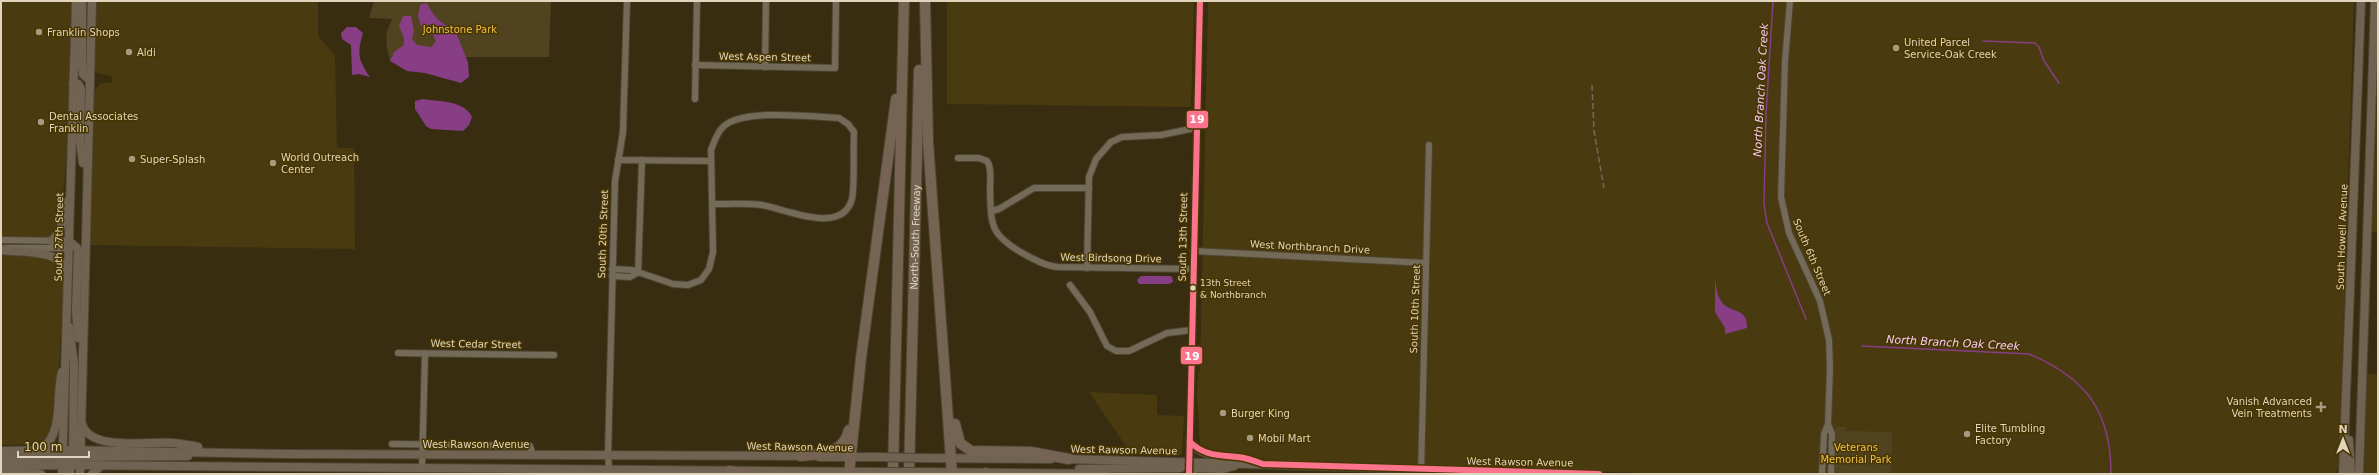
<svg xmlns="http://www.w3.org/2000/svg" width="2379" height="475" font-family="'DejaVu Sans',sans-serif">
<rect width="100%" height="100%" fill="#382d10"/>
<!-- built -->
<g fill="#4a3a10">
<path d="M1,1H71L67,150L61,220L60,263L63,269L64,276L60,349L55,424L43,444L1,445Z"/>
<path d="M96,1H318V36L335,55L337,148H354L355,249L89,245L93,93L100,84L112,82V76L97,73L94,68Z"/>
<path d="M947,1H1194L1191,107L947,104Z"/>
<path d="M1208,1H2354L2339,461L2336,474H1675L1304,462L1220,455L1200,444L1197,396L1198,371H1200Z"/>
<path d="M2376,112H2378V232H2371Z"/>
<path d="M2367,374H2378V474H2364Z"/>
<path d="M1089,392L1157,395V415L1184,416L1182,454L1178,456L1132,455Z"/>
</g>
<!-- green -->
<g fill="#514320">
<path d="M374,1H551L549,57H402L394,52L390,61C386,45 383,33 393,19L369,18Z"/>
<path d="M1837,427H1846V431L1892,432L1891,474H1834L1835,429Z"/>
</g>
<!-- water -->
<g fill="#873e84">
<path d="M427,3C432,15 441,25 454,28L468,62L469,77L461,83L425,73L407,71L390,61L394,52L404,45V38L399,26L403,16H411L414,30L412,39L417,45L431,47L436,41L432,33L438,29L432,24L421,26L418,16L420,5Z"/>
<path d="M347,27H356L363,33C357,53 358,60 370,77L359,74L352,75L351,45L342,39L341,33Z"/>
<path d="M423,99C440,102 464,100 472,117L469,125L463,131L431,129L426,126L415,109V101Z"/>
<path d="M1141,276H1170L1172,277L1173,282L1169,284H1139L1137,280Z"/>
<path d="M1715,279C1716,286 1717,295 1721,301C1729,314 1748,306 1747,328L1725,334V328L1715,312Z"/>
</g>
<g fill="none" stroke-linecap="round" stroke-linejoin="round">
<!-- stream -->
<g stroke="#873e84" stroke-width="1.5">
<path d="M1773,1L1766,114L1764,204L1767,223L1806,319"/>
<path d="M1983,41L2035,43L2039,47L2044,61L2059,83"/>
<path d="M1862,346L2029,354C2086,378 2111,411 2111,474"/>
</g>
<!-- minor casing -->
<g stroke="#4e4633" stroke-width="8">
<g id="minor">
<path d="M1790,1L1785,61L1781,197L1789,233L1820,301L1829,340L1830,368L1828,424L1824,434L1822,474"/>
<path d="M695,65L835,68L836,1"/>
<path d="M765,67L766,1"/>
<path d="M695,99L697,1"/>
<path d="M958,158H979L987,161C992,168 990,181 990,189C991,226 990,235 1024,254C1035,260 1046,266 1058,267L1192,269"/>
<path d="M618,160L711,161"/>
<path d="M991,211L999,209L1034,188H1089"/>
<path d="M1,240L69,241"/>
<path d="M5,248H71"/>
<path d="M1193,251L1426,263"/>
<path d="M1087,268L1089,177L1096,159L1111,142L1122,137L1161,135L1195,128"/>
<path d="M612,269L632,270L673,284L688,285L701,280L709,269L713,252L711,150C714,142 717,132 724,126C745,108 811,117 839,118L848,124L854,132C853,149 855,184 852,199C842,236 786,209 762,205C746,203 729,204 713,204"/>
<path d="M638,273L642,160"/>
<path d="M612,276L630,277L637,273"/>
<path d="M1070,285L1090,312L1107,346L1116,351H1129L1167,333L1192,330"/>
<path d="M398,353L554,355"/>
<path d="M1828,424L1832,434L1831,474"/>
<path d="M392,444L530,446L533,455"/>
<path d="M422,467L425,354"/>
<path d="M609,469L608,455L615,181L623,132L627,1"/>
<path d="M1189,474L1200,1"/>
<path d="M1421,474L1429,145"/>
</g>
</g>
<!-- major casing -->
<g stroke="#4e4633" stroke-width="10">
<g id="major">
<path d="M82,1V68L83,74L89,80"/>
<path d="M73,83L78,84L81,89L80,141L83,163"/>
<path d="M51,241C63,232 64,217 65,202"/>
<path d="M69,241L78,249L76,310L78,338"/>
<path d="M1,250C23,253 58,248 68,272"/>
<path d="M69,327L74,364L73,454"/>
<path d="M82,424C90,452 150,441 173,443C181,444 190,445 198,447"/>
<path d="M2349,440L2351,474"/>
<path d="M1190,442C1203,459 1226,455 1245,459"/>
<path d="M41,450C65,431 55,398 62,372"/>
<path d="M1,451L63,450L286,454L806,456"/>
<path d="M819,457H879"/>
<path d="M920,458L1051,459"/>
<path d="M1,459L67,457"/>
<path d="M1064,459L1599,474"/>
<path d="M70,460V474"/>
<path d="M63,465L70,459L80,457L188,456"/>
<path d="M1,466L63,465L877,472"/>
<path d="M1079,469L1180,468L1190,462"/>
<path d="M1,472H26L41,474"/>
<path d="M919,472L1105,474"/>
<path d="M62,474L76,1"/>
<path d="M80,474L92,1"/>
<path d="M92,474L102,465"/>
<path d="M1190,474L1196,468L1223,469L1234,466"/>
<path d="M2343,474L2361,1"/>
<path d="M2359,474L2375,1"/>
</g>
</g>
<!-- highway casing -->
<g stroke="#4e4633" stroke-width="12">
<g id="highway">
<path d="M925,1L928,142L952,474"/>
<path d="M955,424L960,443L971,451L1031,452L1069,459"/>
<path d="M800,456C821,454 843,455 849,430"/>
<path d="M729,471L748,474"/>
<path d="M849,474L861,358L896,99"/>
<path d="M893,474L904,1"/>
<path id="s1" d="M909,474L919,70"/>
<path d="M982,474L986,473"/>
</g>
</g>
<!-- minor -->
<use href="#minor" stroke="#736a57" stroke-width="6"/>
<!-- major -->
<use href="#major" stroke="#706351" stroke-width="8"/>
<!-- highway -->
<use href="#highway" stroke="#756454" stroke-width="10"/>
<!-- rail -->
<path stroke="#726b59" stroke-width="1.5" stroke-dasharray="6 3" stroke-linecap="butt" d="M1592,85L1594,131L1604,188"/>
<!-- major-bridge casing -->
<g stroke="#4e4633" stroke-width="10" stroke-linecap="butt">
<g id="major-bridge">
<path d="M879,457L920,458"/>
<path d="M877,472H919"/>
</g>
</g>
<!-- major-bridge -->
<use href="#major-bridge" stroke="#706351" stroke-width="8"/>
<!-- bus-1 casing -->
<g stroke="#483500" stroke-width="9">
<g id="bus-1">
<path d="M1190,442C1204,456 1220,455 1238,457C1247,458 1255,461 1263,464L1599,474"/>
<path d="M1189,474L1200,1"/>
</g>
</g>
<!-- bus-1 -->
<use href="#bus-1" stroke="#fc738d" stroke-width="6"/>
</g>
<!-- markers -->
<g fill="#a69b80" stroke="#483500" stroke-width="1.5">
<circle cx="39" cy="32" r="4"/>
<circle cx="1896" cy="48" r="4"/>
<circle cx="129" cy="52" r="4"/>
<circle cx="41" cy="122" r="4"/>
<circle cx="132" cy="159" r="4"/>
<circle cx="273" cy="163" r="4"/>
<path d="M2319 401h4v4h4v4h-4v4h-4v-4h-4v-4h4z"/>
<circle cx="1223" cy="413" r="4"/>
<circle cx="1967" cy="434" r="4"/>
<circle cx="1250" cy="438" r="4"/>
</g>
<circle fill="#e1d6bd" stroke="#483500" stroke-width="1.5" cx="1193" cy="288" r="3.5"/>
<g text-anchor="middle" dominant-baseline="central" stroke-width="3" stroke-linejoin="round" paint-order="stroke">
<!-- bus labels -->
<g font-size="9" fill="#e1d6bd" stroke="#483500" text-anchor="start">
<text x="1200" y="283">13th Street<tspan x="1200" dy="12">&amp; Northbranch</tspan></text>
</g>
<!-- park labels -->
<g font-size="10" fill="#efc04a" stroke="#483500">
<text x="460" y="29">Johnstone Park</text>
<text x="1856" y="447">Veterans<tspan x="1856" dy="12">Memorial Park</tspan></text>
</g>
<!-- poi labels -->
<g font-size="10" fill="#e1d6bd" stroke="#483500" text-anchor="start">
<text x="47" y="32">Franklin Shops</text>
<text x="1904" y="42">United Parcel<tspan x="1904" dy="12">Service-Oak Creek</tspan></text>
<text x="137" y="52">Aldi</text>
<text x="49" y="116">Dental Associates<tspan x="49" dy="12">Franklin</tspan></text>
<text x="281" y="157">World Outreach<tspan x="281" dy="12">Center</tspan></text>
<text x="140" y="159">Super-Splash</text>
<text x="2312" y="401" text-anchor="end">Vanish Advanced<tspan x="2312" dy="12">Vein Treatments</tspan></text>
<text x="1231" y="413">Burger King</text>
<text x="1975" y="428">Elite Tumbling<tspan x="1975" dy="12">Factory</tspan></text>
<text x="1258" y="438">Mobil Mart</text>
</g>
<!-- street labels -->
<g font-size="10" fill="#e1d6bd" stroke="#483500">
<text transform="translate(765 57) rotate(1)">West Aspen Street</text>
<text transform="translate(603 234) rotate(-88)">South 20th Street</text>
<text transform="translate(59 237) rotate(-89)">South 27th Street</text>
<text transform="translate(1183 237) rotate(-89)">South 13th Street</text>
<text transform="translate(2342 237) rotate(-88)">South Howell Avenue</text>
<text stroke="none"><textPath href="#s1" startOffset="237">North-South Freeway</textPath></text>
<text transform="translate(1310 247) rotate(3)">West Northbranch Drive</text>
<text transform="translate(1812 257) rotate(67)">South 6th Street</text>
<text transform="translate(1111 258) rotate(1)">West Birdsong Drive</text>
<text transform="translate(1415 309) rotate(-88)">South 10th Street</text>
<text transform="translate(476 344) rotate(1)">West Cedar Street</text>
<text x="476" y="444">West Rawson Avenue</text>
<text transform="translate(800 447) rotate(1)">West Rawson Avenue</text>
<text transform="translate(1124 450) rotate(1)">West Rawson Avenue</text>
<text transform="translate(1520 462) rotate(1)">West Rawson Avenue</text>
</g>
<!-- water labels -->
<g font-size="11" font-style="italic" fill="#f6cdf6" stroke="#483500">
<text transform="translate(1761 90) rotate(-87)">North Branch Oak Creek</text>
<text transform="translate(1953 343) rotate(3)">North Branch Oak Creek</text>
</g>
</g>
<g stroke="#483500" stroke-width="1.5">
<rect x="1186" y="110" width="23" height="19" rx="4" fill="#fc738d"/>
<rect x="1180" y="346" width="23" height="19" rx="4" fill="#fc738d"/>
</g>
<g font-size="11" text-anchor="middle" font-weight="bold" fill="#fff">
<text x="1197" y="123">19</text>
<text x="1192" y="360">19</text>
</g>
<!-- border -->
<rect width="2379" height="475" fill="none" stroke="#e1d6bd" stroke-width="4"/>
<!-- north arrow -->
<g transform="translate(2343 439)" stroke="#483500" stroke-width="3" paint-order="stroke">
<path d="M0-3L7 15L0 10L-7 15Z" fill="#e1d6bd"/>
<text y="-6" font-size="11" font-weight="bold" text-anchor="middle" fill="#e1d6bd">N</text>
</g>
<!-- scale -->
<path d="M18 451v6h71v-6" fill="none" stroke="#e1d6bd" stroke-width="2"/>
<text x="24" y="451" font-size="12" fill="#e1d6bd" stroke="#483500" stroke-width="3" paint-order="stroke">100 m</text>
</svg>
